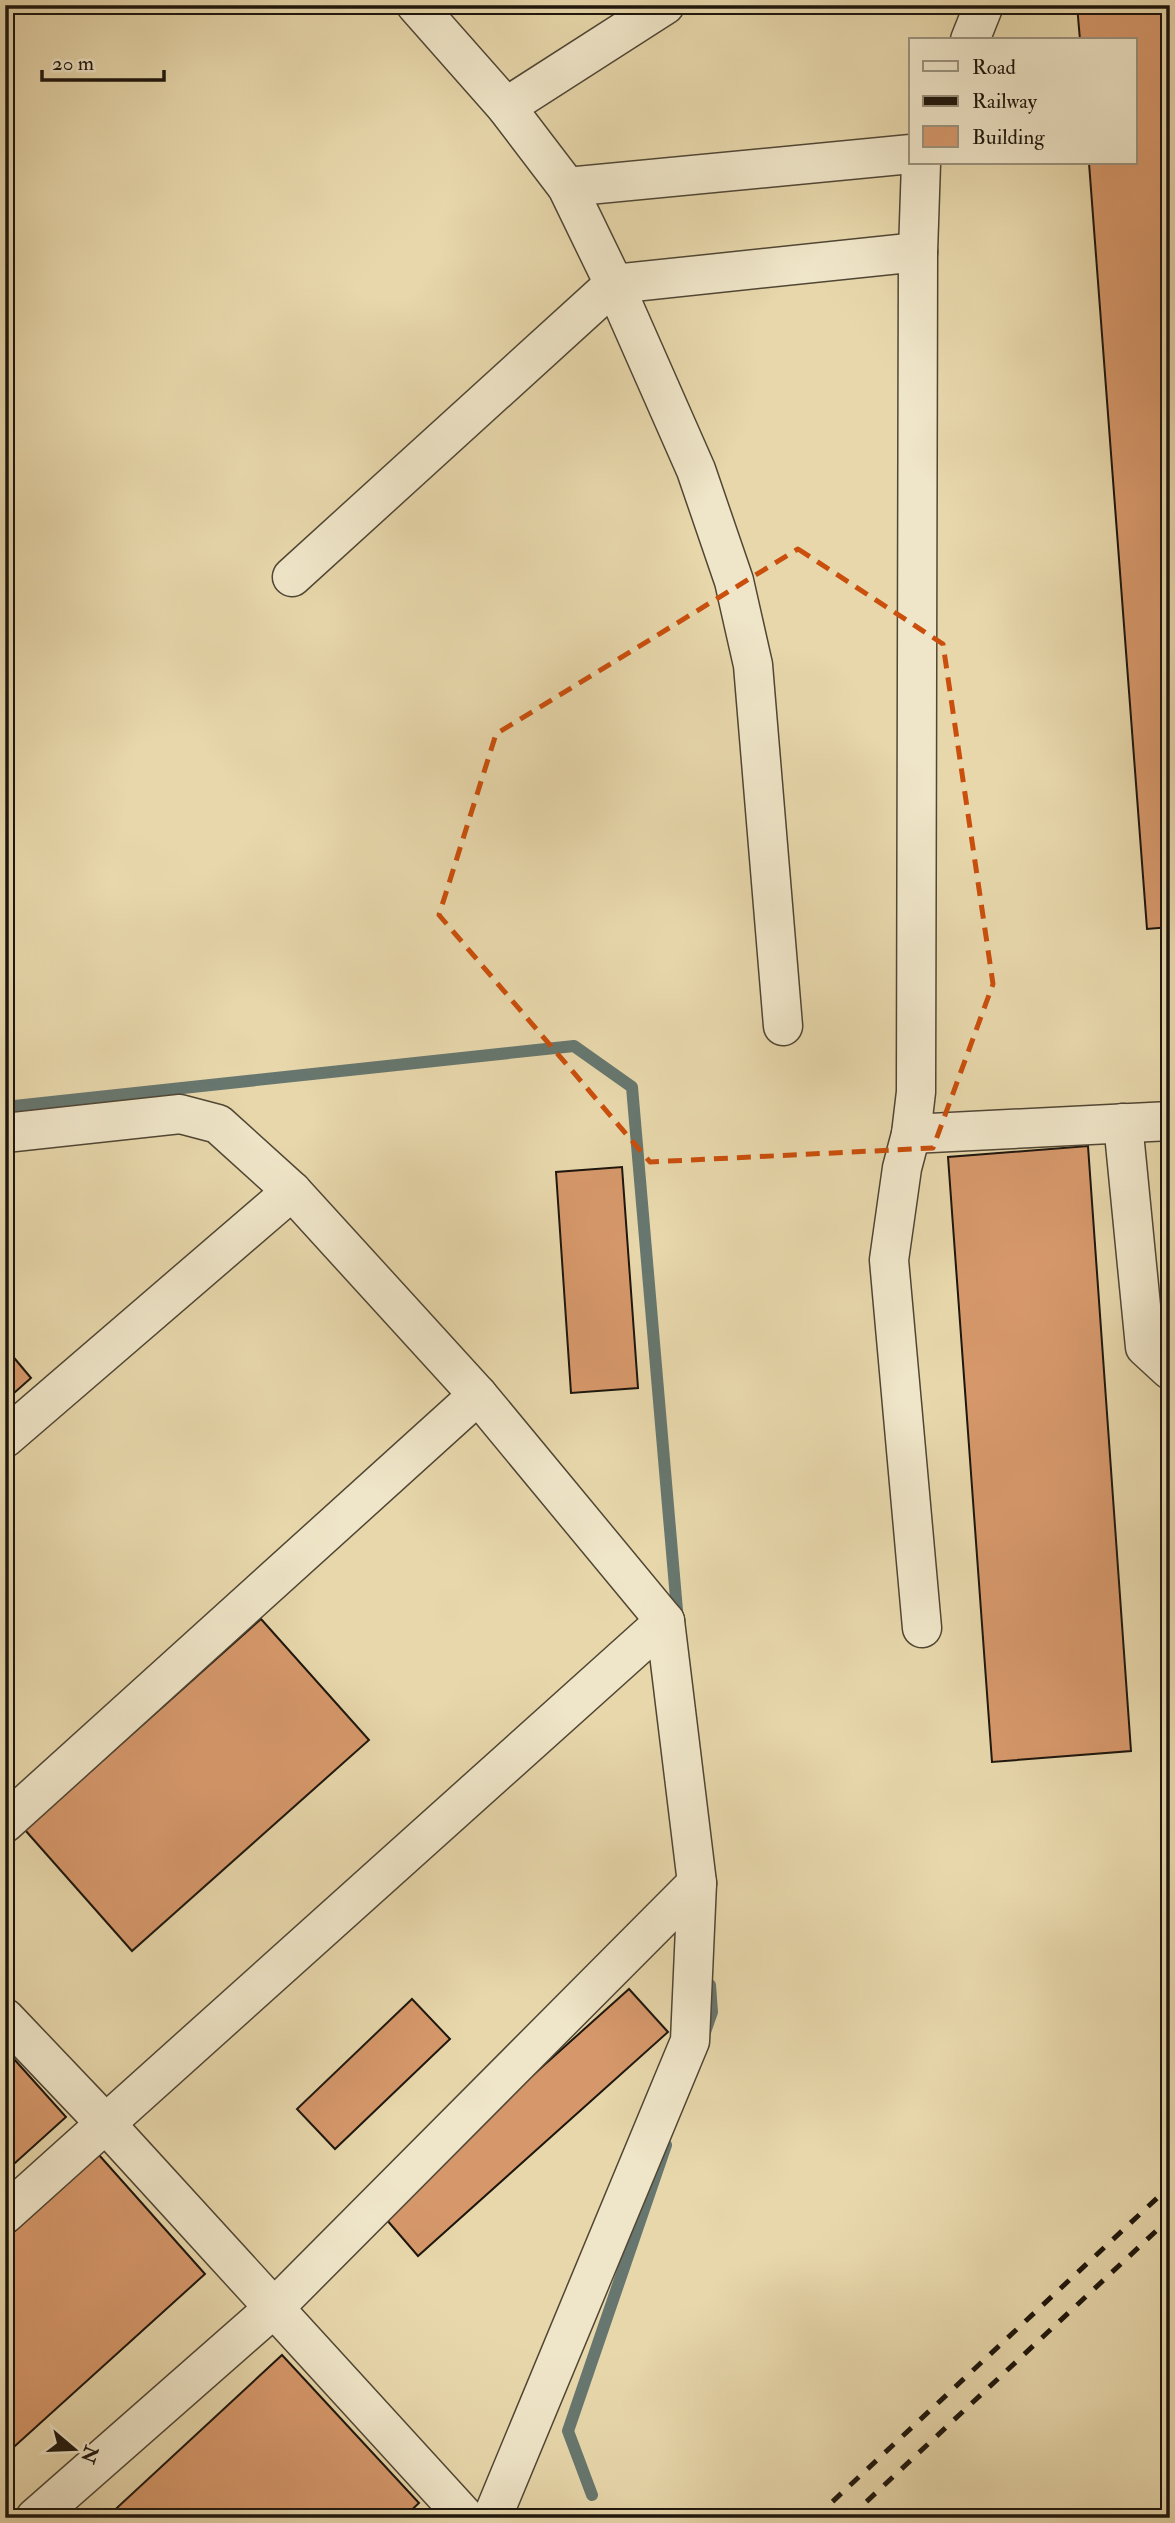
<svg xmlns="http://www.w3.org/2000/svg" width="1175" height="2523" font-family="'IM FELL Double Pica',serif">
<rect width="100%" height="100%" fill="#e7d7ab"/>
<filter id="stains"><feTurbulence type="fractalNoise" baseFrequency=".00286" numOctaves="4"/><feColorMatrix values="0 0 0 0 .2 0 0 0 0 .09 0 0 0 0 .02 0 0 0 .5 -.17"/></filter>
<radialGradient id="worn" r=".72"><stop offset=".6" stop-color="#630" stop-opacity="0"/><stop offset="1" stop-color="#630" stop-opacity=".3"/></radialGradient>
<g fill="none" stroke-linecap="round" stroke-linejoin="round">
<!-- stream -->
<g stroke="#67776f" stroke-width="12">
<path d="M5,1107L574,1046L632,1087L678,1622"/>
<path d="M705,2032L712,2012L710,1985"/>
<path d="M592,2495L568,2431L666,2145"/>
</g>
</g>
<!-- building -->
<g fill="#d6986b" stroke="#1d160d" stroke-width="2">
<path d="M1077,5H1170V927L1147,929L1089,163H1135V40H1080Z"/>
<path d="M1088,1146L1131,1751L992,1762L948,1157Z"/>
<path d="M622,1167L638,1388L571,1393L556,1172Z"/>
<path d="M5,1347L31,1378L5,1401Z"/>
<path d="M261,1619L369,1740L132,1951L25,1830Z"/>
<path d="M629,1989L668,2032L418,2256L380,2212Z"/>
<path d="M412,1999L450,2039L335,2149L297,2109Z"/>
<path d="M5,2049L66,2117L5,2172Z"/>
<path d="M99,2155L205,2274L5,2455V2240Z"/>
<path d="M282,2355L419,2503L403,2518H106Z"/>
</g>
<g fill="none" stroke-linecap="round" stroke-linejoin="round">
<!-- minor casing -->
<g stroke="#504634" stroke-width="41">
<g id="minor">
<path d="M416,5L506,107L567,187L614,284L696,470L734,581L753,665L783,1026"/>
<path d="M970,40L984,5"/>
<path d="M506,107L665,5"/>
<path d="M921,163L918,252L916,1092L911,1134L902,1168L889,1260L922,1628"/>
<path d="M567,187L911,154"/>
<path d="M292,577L614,284L918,252"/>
<path d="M1123,1123L1145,1347L1170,1370"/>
<path d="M5,1133L180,1114L218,1124L292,1191L478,1395L665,1621"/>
<path d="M911,1134L1170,1121"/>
<path d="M5,1438L292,1191"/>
<path d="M5,1823L478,1395"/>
<path d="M5,2018L105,2123L466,2518"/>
<path d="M5,2214L665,1621L697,1883L690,2041L492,2518"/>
<path d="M35,2518L274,2308L697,1883"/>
</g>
</g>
<!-- minor -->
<use href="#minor" stroke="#efe5c8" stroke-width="38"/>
<!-- rail -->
<g stroke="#1d160d" stroke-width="5" stroke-dasharray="12 12" stroke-linecap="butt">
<path d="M815,2518L1170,2186"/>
<path d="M849,2518L1170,2218"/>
</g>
</g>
<!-- marked area -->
<path fill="none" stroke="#ca4f0c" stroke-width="5" stroke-dasharray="14 9" stroke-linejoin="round" d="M798,549L943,644L993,984L933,1148L650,1162L439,915L496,734Z"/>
<!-- margin -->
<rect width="1175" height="2523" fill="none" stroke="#e7d7ab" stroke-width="28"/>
<rect x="7" y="7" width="1161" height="2509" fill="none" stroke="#1d160d" stroke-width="3.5"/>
<rect x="14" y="14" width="1147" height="2495" fill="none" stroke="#1d160d" stroke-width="2"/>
<!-- legend -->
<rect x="909" y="38" width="228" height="126" fill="#efe5c8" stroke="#9b927d" stroke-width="2"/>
<rect x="923" y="61" width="35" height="10" fill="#efe5c8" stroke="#9b927d" stroke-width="2"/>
<text x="972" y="74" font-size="21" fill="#1d160d">Road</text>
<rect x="923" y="96" width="35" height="10" fill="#1d160d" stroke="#9b927d" stroke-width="2"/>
<text x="972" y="108" font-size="21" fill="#1d160d">Railway</text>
<rect x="923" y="126" width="35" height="21" fill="#d6986b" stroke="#9b927d" stroke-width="2"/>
<text x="972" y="144" font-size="21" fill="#1d160d">Building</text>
<!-- north arrow -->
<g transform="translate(74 2449) rotate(109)" stroke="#efe5c8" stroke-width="5" paint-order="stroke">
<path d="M0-5L12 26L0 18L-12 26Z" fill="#1d160d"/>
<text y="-10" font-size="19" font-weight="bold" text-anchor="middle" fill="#1d160d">N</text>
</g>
<!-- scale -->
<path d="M42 70v10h122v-10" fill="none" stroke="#1d160d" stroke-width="3.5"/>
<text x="52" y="70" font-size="21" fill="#1d160d" stroke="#efe5c8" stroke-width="5" paint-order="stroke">20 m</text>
<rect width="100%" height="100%" filter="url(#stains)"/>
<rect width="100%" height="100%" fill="url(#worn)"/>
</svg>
